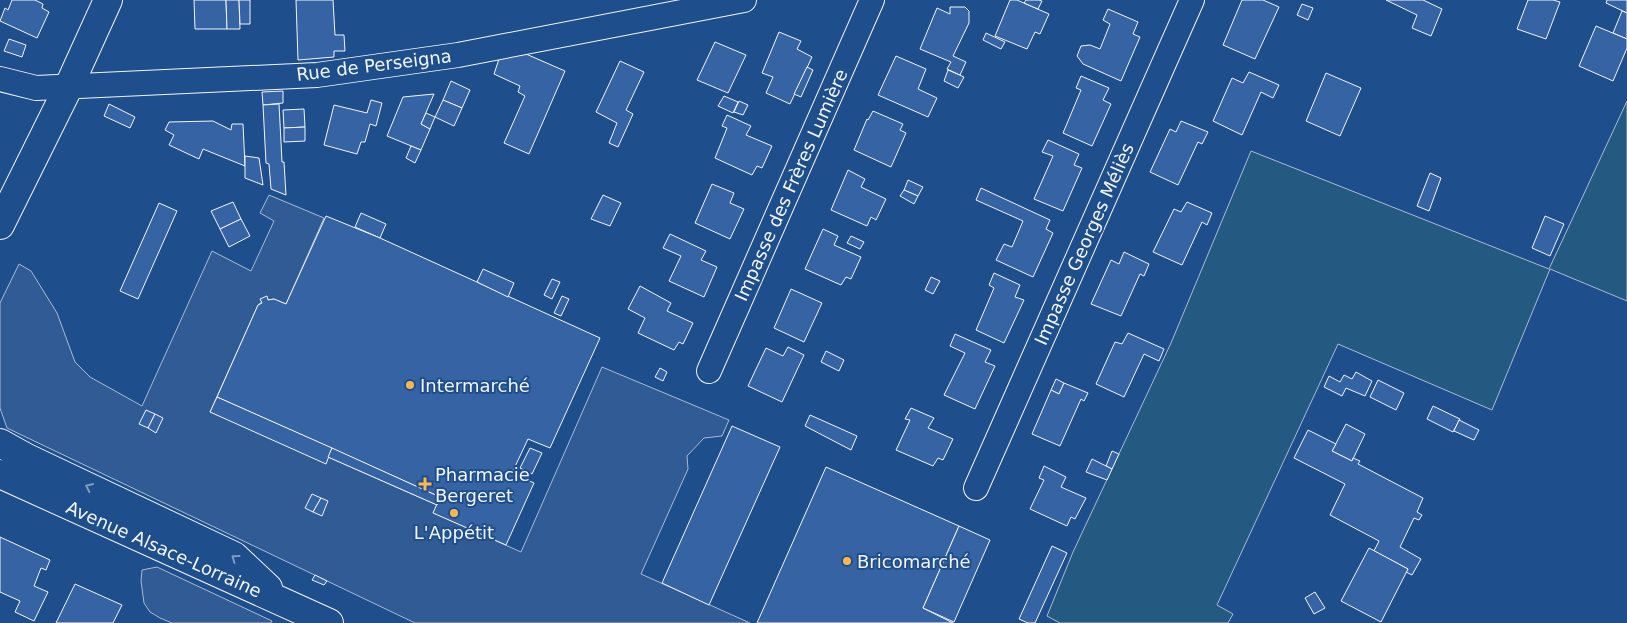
<svg xmlns="http://www.w3.org/2000/svg" width="1627" height="623" font-family="'DejaVu Sans',sans-serif">
<rect width="100%" height="100%" fill="#1f4e8c"/>
<!-- green -->
<path fill="#245a82" stroke="#a8bbd7" d="M1627,101V301L1550,269L1492,410L1338,344L1217,605L1233,614L1228,623H1060L1047,616L1073,552L1171,343L1251,151L1549,269Z"/>
<!-- parking -->
<g fill="#305b95" stroke="#a8bbd7">
<path d="M269,195L324,218L286,304L274,299L268,300L267,297L258,305L210,412L328,457L437,505L434,513L521,552L602,367L729,420L722,436L704,438L687,456L688,469L641,574L750,623H415L7,428L0,408V303L19,264L31,271L57,313L75,362L90,377L142,406L212,251L251,271L274,221L260,213Z"/>
<path d="M157,567L272,621L271,623H172L160,618L150,612L144,603L141,581L142,570Z"/>
</g>
<!-- building -->
<g fill="#3563a3" stroke="#f2f6ff">
<path d="M12,0H35L43,4L42,8L49,12L37,38L0,21L5,8L8,10Z"/>
<path d="M194,0H226L227,29H195Z"/>
<path d="M226,0H239L240,29H227Z"/>
<path d="M239,0H250V24H240Z"/>
<path d="M296,0H333L335,35H344L345,51H334V57L298,60Z"/>
<path d="M1010,0H1017L1049,14L1040,34L1035,32L1027,49L995,36Z"/>
<path d="M1026,0H1039L1042,1L1038,9L1024,3Z"/>
<path d="M1242,0H1263L1279,7L1255,59L1223,45Z"/>
<path d="M1386,0H1423L1442,9L1431,36L1412,28L1417,15Z"/>
<path d="M1528,0H1553L1560,2L1546,39L1517,29Z"/>
<path d="M1607,0H1627V13L1606,3Z"/>
<path d="M1302,4L1313,8L1308,20L1297,15Z"/>
<path d="M950,7H965L969,11V23L953,56L966,62L960,75L947,69L951,62L920,49L937,8L950,14Z"/>
<path d="M1108,9L1138,22L1133,34L1140,37L1121,81L1083,64L1077,56L1081,46L1090,45L1100,49L1110,24L1103,20Z"/>
<path d="M1622,11L1627,13V39L1613,33Z"/>
<path d="M1596,26L1627,39V48L1613,81L1579,66Z"/>
<path d="M779,32L801,41L797,49L812,57L790,104L766,93L773,77L762,73Z"/>
<path d="M986,33L1005,42L1001,49L983,40Z"/>
<path d="M9,39L26,45L22,57L4,51Z"/>
<path d="M715,42L746,55L728,93L697,80Z"/>
<path d="M526,54L565,71L529,154L504,143L525,96L518,92L520,86L494,74L499,59Z"/>
<path d="M896,56L926,69L918,89L937,98L928,117L878,95Z"/>
<path d="M620,61L644,72L626,110L633,114L618,147L609,143L617,123L596,112Z"/>
<path d="M807,67L813,70L801,97L794,94Z"/>
<path d="M948,70L964,77L958,88L944,81Z"/>
<path d="M1249,72L1279,85L1273,98L1261,92L1242,135L1213,121L1232,78L1243,83Z"/>
<path d="M1326,73L1361,88L1340,136L1306,121Z"/>
<path d="M1081,76L1109,88L1103,100L1111,104L1092,146L1063,133L1081,90L1076,88Z"/>
<path d="M451,81L470,90L462,108L443,100Z"/>
<path d="M283,91V103L263,105L262,92Z"/>
<path d="M434,94L421,124L430,129L421,150L387,136L403,97Z"/>
<path d="M724,96L738,102L733,113L718,106Z"/>
<path d="M371,100L382,103L376,126L370,124L365,142H361L357,154L324,145L334,105L367,113Z"/>
<path d="M443,100L462,108L454,126L435,117Z"/>
<path d="M739,101L748,105L743,115L734,112Z"/>
<path d="M109,104L135,117L130,128L104,116Z"/>
<path d="M279,104L282,162H284L286,195L271,189L269,164L266,163L263,105Z"/>
<path d="M304,109L305,127L284,128L283,110Z"/>
<path d="M873,111L903,124L900,130L906,133L891,167L854,150L867,119L868,120Z"/>
<path d="M426,113L435,117L430,129L421,124Z"/>
<path d="M727,115L751,126L746,135L772,146L762,168L757,166L752,175L715,158L727,128L722,126Z"/>
<path d="M213,121L231,130L232,124H243L245,166L203,149L199,159L169,145L174,135L165,130L169,122Z"/>
<path d="M1181,121L1208,132L1202,144L1198,142L1178,185L1150,172L1170,129L1176,132Z"/>
<path d="M305,127V141L284,142V128Z"/>
<path d="M1048,140L1079,154L1074,165L1082,168L1063,211L1034,199L1053,156L1042,152Z"/>
<path d="M411,146L421,150L415,163L406,158Z"/>
<path d="M245,156L259,158L263,185L245,178Z"/>
<path d="M848,170L865,179L861,187L886,199L876,220L871,217L867,226L831,210Z"/>
<path d="M1430,173L1441,178L1429,211L1417,206Z"/>
<path d="M908,180L923,187L918,196L904,190Z"/>
<path d="M712,184L734,193L730,203L744,209L730,239L695,223Z"/>
<path d="M981,188L1050,220L1046,229L1053,233L1033,277L996,260L1004,244L1012,247L1023,221L976,200Z"/>
<path d="M904,190L918,196L914,204L900,196Z"/>
<path d="M603,195L621,203L610,226L591,219Z"/>
<path d="M233,202L241,219L220,229L211,211Z"/>
<path d="M1187,202L1212,213L1207,225L1202,222L1182,265L1153,252L1174,209L1181,212Z"/>
<path d="M159,203L177,211L138,299L120,291Z"/>
<path d="M361,213L386,224L380,238L355,227Z"/>
<path d="M326,216L380,238L600,338L550,448L528,439L512,473L534,483L506,545L433,513L440,497L217,397L258,305L262,303L260,299L267,296L268,300L274,299L286,304Z"/>
<path d="M1545,216L1564,224L1550,256L1532,248Z"/>
<path d="M241,219L250,236L229,247L220,229Z"/>
<path d="M823,229L838,236L834,245L861,257L851,279L846,277L841,285L805,269Z"/>
<path d="M670,234L706,251L701,260L717,267L704,297L669,281L681,256L663,248Z"/>
<path d="M851,236L864,242L860,249L847,243Z"/>
<path d="M1124,252L1149,264L1144,276L1140,274L1121,316L1091,304L1111,260L1119,264Z"/>
<path d="M483,269L514,283L508,297L477,282Z"/>
<path d="M994,273L1020,285L1015,297L1024,300L1004,343L976,330L994,288L989,285Z"/>
<path d="M931,277L940,281L933,294L925,290Z"/>
<path d="M552,279L560,282L552,299L544,295Z"/>
<path d="M640,286L671,303L667,311L693,323L683,344L679,342L674,350L638,333L645,318L628,309Z"/>
<path d="M791,289L822,303L804,342L774,328Z"/>
<path d="M562,296L569,299L561,316L554,313Z"/>
<path d="M1128,333L1164,349L1159,361L1144,354L1124,397L1096,384L1115,342L1122,344Z"/>
<path d="M955,334L991,350L985,362L995,366L975,409L944,395L965,353L950,346Z"/>
<path d="M788,347L804,355L782,402L748,386L766,348L783,356Z"/>
<path d="M826,351L844,360L839,371L821,362Z"/>
<path d="M660,368L667,372L663,381L655,377Z"/>
<path d="M1356,372L1372,381L1365,396L1346,388L1342,396L1324,387L1329,376L1340,382L1344,375L1352,379Z"/>
<path d="M1056,379L1064,383L1059,394L1051,390Z"/>
<path d="M1378,380L1404,393L1396,410L1370,397Z"/>
<path d="M1064,383L1088,393L1084,401L1081,399L1060,446L1032,434L1051,390L1059,394Z"/>
<path d="M217,397L332,448L326,464L210,412Z"/>
<path d="M1433,406L1460,419L1453,432L1427,419Z"/>
<path d="M911,408L934,418L928,428L953,439L943,460L938,458L933,466L896,450L910,420L905,419Z"/>
<path d="M146,410L155,414L148,428L139,424Z"/>
<path d="M155,414L163,418L156,433L148,428Z"/>
<path d="M810,415L857,436L851,450L805,426Z"/>
<path d="M1459,420L1479,430L1474,440L1454,431Z"/>
<path d="M1346,424L1365,434L1352,461L1332,451Z"/>
<path d="M732,426L780,447L709,605L662,583Z"/>
<path d="M1308,430L1336,444L1332,451L1352,461L1353,458L1360,461L1358,464L1423,498L1417,512L1422,515L1419,520L1414,518L1400,547L1421,559L1412,575L1406,572L1408,569L1374,551L1379,541L1330,515L1345,484L1294,458Z"/>
<path d="M332,448L440,497L437,505L328,457Z"/>
<path d="M530,448L542,453L532,474L520,468Z"/>
<path d="M1112,451L1119,454L1112,469L1106,466Z"/>
<path d="M1092,459L1112,469L1107,480L1086,472Z"/>
<path d="M1044,466L1066,477L1061,487L1086,498L1075,519L1071,517L1067,526L1030,509L1044,480L1039,478Z"/>
<path d="M826,467L959,526L923,608L953,623H757Z"/>
<path d="M312,494L321,498L313,512L305,508Z"/>
<path d="M321,498L328,501L322,516L313,512Z"/>
<path d="M959,526L990,540L954,622L923,608Z"/>
<path d="M0,537L50,560L46,570L41,568L34,586L48,592L34,621L15,612L20,601L0,592Z"/>
<path d="M1052,546L1067,553L1035,623H1028L1019,619Z"/>
<path d="M1369,548L1408,569L1381,622L1341,601Z"/>
<path d="M315,575L327,581L324,585L312,580Z"/>
<path d="M75,584L122,605L113,623H56Z"/>
<path d="M1315,592L1325,608L1314,614L1305,598Z"/>
</g>
<g fill="none" stroke-linecap="round" stroke-linejoin="round">
<!-- street casing -->
<g stroke="#f2f6ff" stroke-width="26">
<g id="street">
<path d="M0,79L36,88L317,75L458,55L744,0"/>
<path d="M709,371L872,0"/>
<path d="M976,488L1192,0"/>
</g>
</g>
<!-- secondary casing -->
<g stroke="#f2f6ff" stroke-width="30">
<path id="secondary" d="M0,225L69,86L108,0"/>
</g>
<!-- primary casing -->
<g stroke="#f2f6ff" stroke-width="30">
<g id="primary">
<path d="M0,443L27,458L234,556L268,588"/>
<path d="M0,474L329,623"/>
</g>
</g>
<!-- street -->
<use href="#street" stroke="#1f4e8c" stroke-width="24"/>
<!-- secondary -->
<use href="#secondary" stroke="#1f4e8c" stroke-width="28"/>
<!-- primary -->
<use href="#primary" stroke="#1f4e8c" stroke-width="28"/>
</g>
<!-- one-way arrows -->
<defs><path id="oneway-chevron" d="M-2-3.5L2.5 0L-2 3.5" fill="none" stroke-width="1.6" stroke-linecap="round" stroke-linejoin="round" transform="scale(1.25)"/></defs>
<g stroke="#7e9ac0">
<use href="#oneway-chevron" transform="translate(89 487) rotate(-155)"/>
<use href="#oneway-chevron" transform="translate(235 558) rotate(-144)"/>
</g>
<!-- markers -->
<g fill="#ffb74d" stroke="#1f4e8c" stroke-width="2">
<circle cx="410" cy="385" r="5"/>
<path d="M422.5 476.5h5v5h5v5h-5v5h-5v-5h-5v-5h5z"/>
<circle cx="454" cy="513" r="5"/>
<circle cx="847" cy="561" r="5"/>
</g>
<g text-anchor="middle" dominant-baseline="central" stroke-width="4" stroke-linejoin="round" paint-order="stroke">
<!-- street labels -->
<g font-size="18" fill="#f2f6ff" stroke="#1f4e8c">
<text transform="translate(374 65) rotate(-7)">Rue de Perseigna</text>
<text transform="translate(791 185) rotate(-66)">Impasse des Frères Lumière</text>
<text transform="translate(1084 244) rotate(-66)">Impasse Georges Méliès</text>
<text transform="translate(164 549) rotate(24)">Avenue Alsace-Lorraine</text>
</g>
<!-- poi labels -->
<g font-size="18" fill="#f2f6ff" stroke="#1f4e8c" text-anchor="start">
<text x="420" y="385">Intermarché</text>
<text x="435" y="474">Pharmacie<tspan x="435" dy="21">Bergeret</tspan></text>
<text x="454" y="532" text-anchor="middle">L'Appétit</text>
<text x="857" y="561">Bricomarché</text>
</g>
</g>
</svg>
